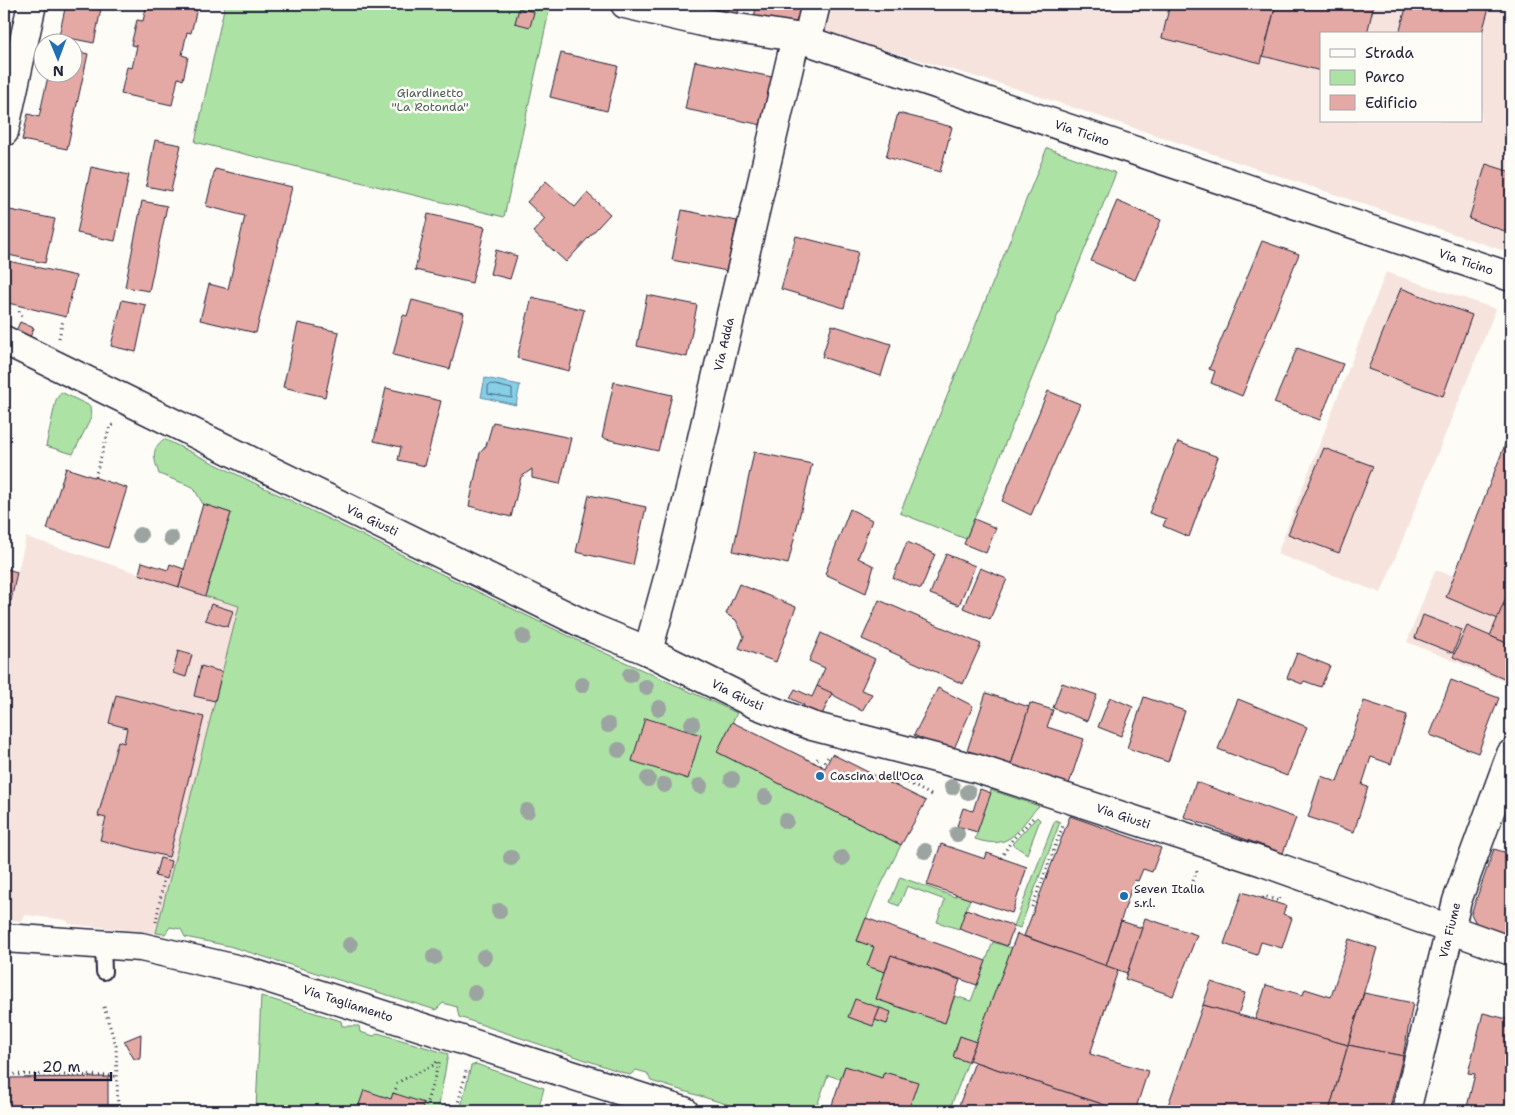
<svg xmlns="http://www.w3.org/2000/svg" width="1515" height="1115" font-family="'Shantell Sans',sans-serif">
<rect width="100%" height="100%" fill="#fdfcf7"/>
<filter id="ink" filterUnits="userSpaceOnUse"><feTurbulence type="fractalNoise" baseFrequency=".02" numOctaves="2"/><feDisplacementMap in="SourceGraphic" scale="10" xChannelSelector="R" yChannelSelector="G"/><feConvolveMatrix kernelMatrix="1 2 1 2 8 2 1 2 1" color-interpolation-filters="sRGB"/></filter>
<g filter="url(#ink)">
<!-- built -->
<g fill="#f6e3de" fill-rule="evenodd">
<path d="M828,4H1511V253L1014,88L821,31ZM1321,34H1481V121H1321Z"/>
<path d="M1386,272L1496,309L1381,593L1277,554Z"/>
<path d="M1511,429V684L1407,642L1435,570L1455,576Z"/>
<path d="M26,537L239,606L156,933L69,924L66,920L26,915L21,921L4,920V632Z"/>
</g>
<!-- green -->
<g fill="#ade2a5" stroke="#688270" fill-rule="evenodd">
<path d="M225,4H541L550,7L504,217L195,142Z"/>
<path d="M1047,148L1116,173L966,539L900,513Z"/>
<path d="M61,392L90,406L91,418L73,454L46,446L56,400Z"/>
<path d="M164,439L583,643L737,713L717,752L901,845L876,895L857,941L874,947L867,966L885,972L876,999L945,1023L955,996L971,1001L993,942L1012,948L976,1042L960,1036L953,1057L968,1062L949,1111H908L917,1082L884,1072L882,1078L845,1066L840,1079L828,1075L815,1111H749L651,1081L647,1073L636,1070L630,1075L459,1017L457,1007L443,1003L436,1010L229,946L185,937L181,929L170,927L165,934L156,933L239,606L205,596L231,513L203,504L193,487L159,474C154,458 150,450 164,439ZM855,1000L887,1024L875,1020L873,1026L849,1017Z"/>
<path d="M991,790L1039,806C1017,827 1014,852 975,839Z"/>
<path d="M1037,817L1040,820L1027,854L1012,844Z"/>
<path d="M1055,820L1060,822L1020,928L1014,926Z"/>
<path d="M900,877L955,897L956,894L970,899L959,929L937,922L945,900L907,886L899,906L890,902Z"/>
<path d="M261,996L341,1021L342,1026H359L360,1032L374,1036L378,1033L448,1054L438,1111H256Z"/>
<path d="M476,1064L544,1088L538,1111H460L471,1066Z"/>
</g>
<!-- water -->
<path fill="#86cfe7" stroke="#5e8aa2" d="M485,378L520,385L516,405L481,397Z"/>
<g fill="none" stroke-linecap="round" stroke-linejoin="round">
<!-- shore -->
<path stroke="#4a6780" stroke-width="1" d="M491,384L512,389V398L488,394V386Z"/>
</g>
<!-- building -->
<g fill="#e4a9a4" stroke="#22223b">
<path d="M66,4H102L94,43L59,36Z"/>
<path d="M147,4H198L191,33L187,32L182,55L188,57L183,80L178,78L172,105L121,94L127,67L132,68L137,46L131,45L137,20L143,21Z"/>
<path d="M701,4H740L737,17L700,9Z"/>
<path d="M757,4H804L799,29L753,21Z"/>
<path d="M1170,4H1276L1261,63L1162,38Z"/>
<path d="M1276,4H1374L1367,34H1321V71L1263,56Z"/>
<path d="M1407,4H1490L1481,36V34H1399Z"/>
<path d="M519,8L534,12L530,27L515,23Z"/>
<path d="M72,50L88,54L67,149L22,140L28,114L39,117L49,72H72Z"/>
<path d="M561,53L618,66L607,111L550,97Z"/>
<path d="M695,61L772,77L762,125L685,109Z"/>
<path d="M898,113L952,127L940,172L886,157Z"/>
<path d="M155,140L181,145L171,191L146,186Z"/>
<path d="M1486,164L1511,172V233L1469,219Z"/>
<path d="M91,167L129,175L115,241L77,233Z"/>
<path d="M215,169L292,187L256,333L200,320L209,284L228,289L245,216L206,206Z"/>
<path d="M546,181L575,207L587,193L610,214L566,262L533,232L545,219L527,202Z"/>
<path d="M142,201L167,206L149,291L125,287Z"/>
<path d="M1117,201L1161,220L1135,280L1091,261Z"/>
<path d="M10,210L55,219L45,263L4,254V241Z"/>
<path d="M682,210L737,221L727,271L672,260Z"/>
<path d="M428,214L485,227L472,283L415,270Z"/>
<path d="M796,236L858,252L844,308L781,289Z"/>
<path d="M1262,241L1299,254L1242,396L1211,383L1215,371L1209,369Z"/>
<path d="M496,250L517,256L510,279L490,274Z"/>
<path d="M4,260L76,276L66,317L4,302Z"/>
<path d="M1401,288L1472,315L1443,396L1368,369Z"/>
<path d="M647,295L697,305L687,357L637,346Z"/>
<path d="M532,297L584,310L569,371L517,358Z"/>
<path d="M122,300L146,305L136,352L111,346Z"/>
<path d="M412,300L464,313L450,369L393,355L403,315L407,316Z"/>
<path d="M20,322L34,328L30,337L16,331Z"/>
<path d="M298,323L339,332L325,397L283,387Z"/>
<path d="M832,325L891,344L881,376L822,357Z"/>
<path d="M1297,348L1343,364L1320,420L1274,403Z"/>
<path d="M614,382L672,395L658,451L602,438Z"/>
<path d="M386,388L441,401L425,466L398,460L401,447L374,441Z"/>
<path d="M1048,391L1080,404L1031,515L1002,501Z"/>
<path d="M493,422L571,438L560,484L532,478V469L521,477L511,517L469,506L480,453L486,446Z"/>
<path d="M1511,429V586L1498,619L1446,597Z"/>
<path d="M1178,442L1218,457L1189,537L1163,526L1166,519L1149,513Z"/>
<path d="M1324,448L1373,466L1339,553L1288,534Z"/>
<path d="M754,452L812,464L788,564L733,551Z"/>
<path d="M66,468L127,488L108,548L47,529Z"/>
<path d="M589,495L646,507L633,565L576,552Z"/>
<path d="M203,504L231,513L205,596L179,587Z"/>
<path d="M850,509L872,520L858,558L874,566L866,593L825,574Z"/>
<path d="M974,519L996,528L986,553L964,544Z"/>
<path d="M907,542L935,554L921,589L893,578Z"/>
<path d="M946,554L975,566L959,605L930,594Z"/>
<path d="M142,562L168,570L170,564L184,569L179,587L139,574Z"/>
<path d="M4,568L17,572L11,601L4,599Z"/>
<path d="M980,568L1007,579L990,619L963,608Z"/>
<path d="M739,584L796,607L776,662L739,648L744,636L736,620L726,614Z"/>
<path d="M1511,586V608L1503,605Z"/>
<path d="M879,600L981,644L963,684L862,639Z"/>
<path d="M211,604L233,611L228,627L205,620Z"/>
<path d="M1503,605L1511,608V645L1490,636Z"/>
<path d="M1423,615L1462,630L1453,653L1415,638Z"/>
<path d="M1467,626L1511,645V682L1453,657Z"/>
<path d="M821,633L875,659L861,690L872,694L862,711L817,686L825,668L809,661Z"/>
<path d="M178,651L192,655L186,677L173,673Z"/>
<path d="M1297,653L1330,666L1321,687L1304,681L1302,684L1287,678Z"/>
<path d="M201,666L222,672L215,701L194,696Z"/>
<path d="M1451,680L1499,698L1478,753L1430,735Z"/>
<path d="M1062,683L1097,695L1087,721L1053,708Z"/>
<path d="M817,686L832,693L820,719L802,710L804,705L790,698L795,689L812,697Z"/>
<path d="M938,688L973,706L952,753L914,735Z"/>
<path d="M986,693L1029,707L1011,765L967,751Z"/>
<path d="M116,695L204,717L169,857L100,840L106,818L98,816L118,741L124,743L127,728L109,723Z"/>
<path d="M1110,697L1133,707L1121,736L1098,727Z"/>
<path d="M1144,697L1185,711L1168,762L1127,748Z"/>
<path d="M1238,699L1307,727L1287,776L1218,749Z"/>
<path d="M1364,701L1407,715L1391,764L1371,757L1362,785L1368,787L1354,832L1308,817L1321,776L1337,782Z"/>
<path d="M1030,703L1053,710L1047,727L1084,739L1069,784L1011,765Z"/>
<path d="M645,718L701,735L688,779L632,761Z"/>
<path d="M732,722L825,768L832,754L926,801L901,845L717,752Z"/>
<path d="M1196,782L1296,818L1283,853L1184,817Z"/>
<path d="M980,789L991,793L977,832L957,826L963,808L973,811Z"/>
<path d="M1070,816L1161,848L1152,872L1143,869L1138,881L1134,880L1106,966L1024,936Z"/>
<path d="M941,844L985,859L987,853L1027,867L1012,913L927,885Z"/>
<path d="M1494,849L1511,854V939L1479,929L1471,914Z"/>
<path d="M160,858L171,861L167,879L155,876Z"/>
<path d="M1242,892L1286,906L1283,914L1292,918L1282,948L1261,942L1257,955L1224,944Z"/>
<path d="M966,909L1014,926L1007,946L959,929Z"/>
<path d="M866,918L986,961L977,985L891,955L885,972L867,966L874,947L857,941Z"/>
<path d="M1145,918L1197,935L1173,996L1125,979Z"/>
<path d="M1121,921L1142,928L1127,973L1106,966Z"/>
<path d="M1017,934L1118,970L1090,1054L1148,1071L1135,1111H1123L969,1060Z"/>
<path d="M1349,939L1377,948L1348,1045L1255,1020L1266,985L1303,995L1305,989L1331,997Z"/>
<path d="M891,955L960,980L945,1023L876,999Z"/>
<path d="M1211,982L1245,993L1238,1015L1203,1005Z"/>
<path d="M1364,993L1413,1003L1403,1056L1348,1045Z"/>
<path d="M855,999L880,1008L873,1026L848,1017Z"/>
<path d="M1203,1005L1348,1045L1329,1111H1166Z"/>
<path d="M880,1008L891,1012L887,1024L875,1020Z"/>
<path d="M1483,1013L1511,1020V1111H1466L1475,1074L1468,1073Z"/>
<path d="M141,1034L140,1059H134L124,1041Z"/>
<path d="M960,1036L976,1042L968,1062L953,1057Z"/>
<path d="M1348,1045L1403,1056L1389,1111H1329Z"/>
<path d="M975,1062L1123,1111H957Z"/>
<path d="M845,1066L882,1078L884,1072L918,1082L908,1111H830Z"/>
<path d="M108,1077V1111H4V1078Z"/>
<path d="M364,1090L391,1099L393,1093L424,1103L421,1111H357Z"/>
</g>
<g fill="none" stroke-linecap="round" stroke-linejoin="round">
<!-- service casing -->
<g stroke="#22223b" stroke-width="18">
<path id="service" d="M103,944L104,972"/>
</g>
<!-- minor casing -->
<g stroke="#22223b" stroke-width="31">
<g id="minor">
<path id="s1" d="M625,4L711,24L796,37L1511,277"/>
<path d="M807,41L816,4"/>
<path d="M4,132L32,4"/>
<path id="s2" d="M4,340L592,628L648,651L755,704L812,726L978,769L1263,862L1511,951"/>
<path id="s3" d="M648,651L676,549L796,37"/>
<path id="s4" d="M4,938L141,947L249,972L684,1111"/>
<path id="s5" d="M1406,1111L1457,901L1511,754"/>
</g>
</g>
<!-- path -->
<g stroke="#22223b" stroke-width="3" stroke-dasharray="1 4" stroke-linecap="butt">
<path d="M19,311L23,319"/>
<path d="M59,338L63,320"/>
<path d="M95,477L110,426L115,424"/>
<path d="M814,763L820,756"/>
<path d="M821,766L828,757"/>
<path d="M899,778L933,796"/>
<path d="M896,786L902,778"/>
<path d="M1001,858L1012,840L1035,816"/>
<path d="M1193,881L1198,868"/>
<path d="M1263,898L1264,896L1279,901L1281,895"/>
<path d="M1032,907L1064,823"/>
<path d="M156,922L164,878"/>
<path d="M104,1007L116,1046L118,1111"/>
<path d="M4,1074L118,1076"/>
<path d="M394,1094L398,1083L402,1080L434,1065L439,1059"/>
<path d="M424,1111L440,1060"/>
<path d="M456,1111L467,1068"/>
</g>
<!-- service -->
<use href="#service" stroke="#fdfcf7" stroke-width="14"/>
<!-- minor -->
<use href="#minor" stroke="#fdfcf7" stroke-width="28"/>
</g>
<!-- trees -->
<g fill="#9ca4a1">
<circle cx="140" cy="535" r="8"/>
<circle cx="171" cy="538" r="8"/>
<circle cx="523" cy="637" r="8"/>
<circle cx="630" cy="675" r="8"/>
<circle cx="582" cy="685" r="8"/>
<circle cx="646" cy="687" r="8"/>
<circle cx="659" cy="708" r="8"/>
<circle cx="692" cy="724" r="8"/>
<circle cx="608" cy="725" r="8"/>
<circle cx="619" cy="750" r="8"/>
<circle cx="648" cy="779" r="8"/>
<circle cx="732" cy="779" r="8"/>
<circle cx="664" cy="785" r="8"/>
<circle cx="700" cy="786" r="8"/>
<circle cx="952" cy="787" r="8"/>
<circle cx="968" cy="792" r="8"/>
<circle cx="765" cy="797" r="8"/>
<circle cx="527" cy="811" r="8"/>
<circle cx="786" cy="821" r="8"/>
<circle cx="957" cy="834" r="8"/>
<circle cx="925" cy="851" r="8"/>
<circle cx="511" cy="858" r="8"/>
<circle cx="842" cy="858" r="8"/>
<circle cx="499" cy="911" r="8"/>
<circle cx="350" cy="945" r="8"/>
<circle cx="434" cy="957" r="8"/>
<circle cx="484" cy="957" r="8"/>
<circle cx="475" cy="993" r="8"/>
</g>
</g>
<!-- markers -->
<g fill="#1f6fb2" stroke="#fdfcf7" stroke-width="2">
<circle cx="820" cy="776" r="5"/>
<circle cx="1124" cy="896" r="5"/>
</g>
<g text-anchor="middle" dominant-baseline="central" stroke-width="5" stroke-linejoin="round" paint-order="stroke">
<!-- park labels -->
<g font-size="12" fill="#4c5c5b" stroke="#fdfcf7">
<text x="430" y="93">Giardinetto<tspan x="430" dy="14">"La Rotonda"</tspan></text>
</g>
<!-- street labels -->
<g font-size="12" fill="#22223b" stroke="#fdfcf7">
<text stroke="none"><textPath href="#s1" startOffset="476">Via Ticino</textPath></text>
<text stroke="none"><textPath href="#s1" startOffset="881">Via Ticino</textPath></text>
<text stroke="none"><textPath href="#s3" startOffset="316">Via Adda</textPath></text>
<text stroke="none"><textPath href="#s2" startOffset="410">Via Giusti</textPath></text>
<text stroke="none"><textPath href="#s2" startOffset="815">Via Giusti</textPath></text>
<text stroke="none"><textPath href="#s2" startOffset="1220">Via Giusti</textPath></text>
<text stroke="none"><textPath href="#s5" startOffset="186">Via Fiume</textPath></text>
<text stroke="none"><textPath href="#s4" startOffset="352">Via Tagliamento</textPath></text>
</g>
<!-- poi labels -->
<g font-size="12" fill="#22223b" stroke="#fdfcf7" text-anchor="start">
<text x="830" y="776">Cascina dell'Oca</text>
<text x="1134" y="889">Seven Italia<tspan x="1134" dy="14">s.r.l.</tspan></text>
</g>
</g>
<!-- margin -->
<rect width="1515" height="1115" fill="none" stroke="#fdfcf7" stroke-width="20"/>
<rect x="10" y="10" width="1495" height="1095" fill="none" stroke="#22223b" stroke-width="2" filter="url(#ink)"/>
<!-- legend -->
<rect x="1320" y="32" width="162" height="90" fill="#fdfcf7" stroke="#a5a5ac"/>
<rect x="1330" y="49" width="25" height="8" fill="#fdfcf7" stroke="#a5a5ac"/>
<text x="1365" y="58" font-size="15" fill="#22223b">Strada</text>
<rect x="1330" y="70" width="25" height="15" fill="#ade2a5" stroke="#a5a5ac"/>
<text x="1365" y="82" font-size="15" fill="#22223b">Parco</text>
<rect x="1330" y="95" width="25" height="15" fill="#e4a9a4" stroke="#a5a5ac"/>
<text x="1365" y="108" font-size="15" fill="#22223b">Edificio</text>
<!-- north arrow -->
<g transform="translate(58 58) rotate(179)"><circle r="24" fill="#fdfcf7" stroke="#a5a5ac"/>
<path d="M0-4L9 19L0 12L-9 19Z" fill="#1f6fb2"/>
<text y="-8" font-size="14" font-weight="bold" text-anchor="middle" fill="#22223b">N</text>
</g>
<!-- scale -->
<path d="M35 1072v8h76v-8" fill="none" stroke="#22223b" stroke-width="2.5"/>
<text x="42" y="1072" font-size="15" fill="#22223b" stroke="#fdfcf7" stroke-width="4" paint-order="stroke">20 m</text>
</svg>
